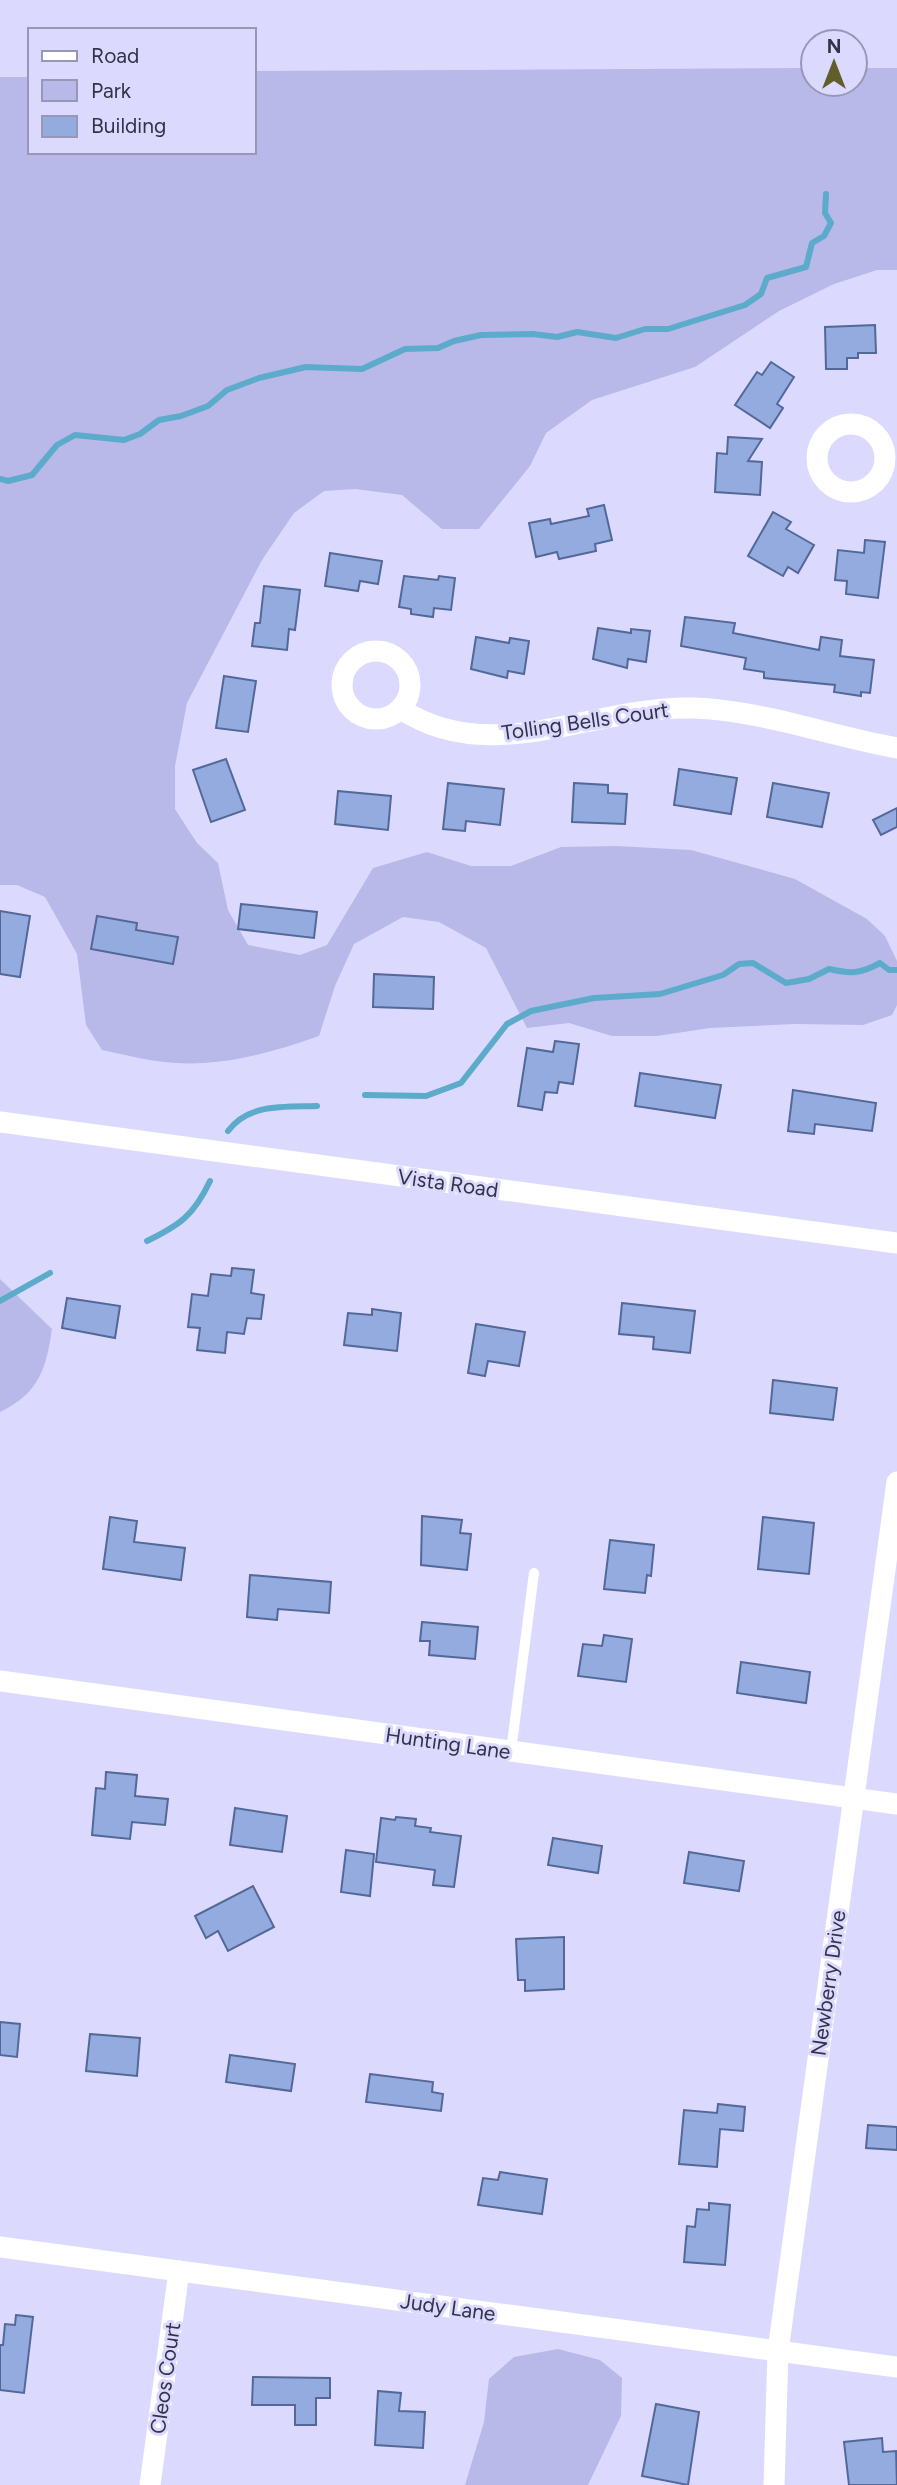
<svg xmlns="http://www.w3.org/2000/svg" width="897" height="2485" font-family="Figtree,sans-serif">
<rect width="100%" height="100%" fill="#dbdafe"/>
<!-- green -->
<g fill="#b8b8e9">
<path d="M813,68V84H855V68H897V270H877L834,284L779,311L695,367L592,400L546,433L530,466L479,529H442L402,495L355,489L324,491L294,513L262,560L187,703L175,766V809L197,843L218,863L228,910L248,945L300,955L327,945L373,868L427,852L471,866H511L561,847L616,846L691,850L795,879L867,919L885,936L897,961V1005L892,1015L863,1025L795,1024L710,1028L657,1036H612L569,1023L527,1028L486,948L439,922L403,917L354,944L335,986L319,1036C273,1052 226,1066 176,1063C152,1062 126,1055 102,1050L86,1025L77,954L45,897L17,885H0V77H30V152H254V71Z"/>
<path d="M0,1279L52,1329C46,1369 39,1393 0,1412Z"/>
<path d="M558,2349L600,2360L622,2378L621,2416L588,2485H465L484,2422L489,2379L514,2357Z"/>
</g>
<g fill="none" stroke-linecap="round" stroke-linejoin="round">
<!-- stream -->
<g stroke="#5dabca" stroke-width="6">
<path d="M0,479L8,481L32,475L57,445L75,435L124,440L140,434L159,420L181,416L208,406L227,390L259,378L306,367L362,369L405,349L438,348L454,341L481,335L533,334L557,337L577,332L616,338L645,329H668L745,305L761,294L767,278L806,267L812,243L824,236L831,223L825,213L826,194"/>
<path d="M365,1095L426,1096L461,1083L507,1024L531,1011L594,998L660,994L723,975L739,964L753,963L786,983L809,979L829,969C851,974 860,974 880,963L889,970H897"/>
<path d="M228,1131C249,1103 285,1107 317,1106"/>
<path d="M147,1241C180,1225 194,1215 210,1181"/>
<path d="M0,1301L50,1273"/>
</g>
</g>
<!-- building -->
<g fill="#94abdf" stroke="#536898" stroke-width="2">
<path d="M875,325L876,353H858V358H847V369H826L825,327Z"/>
<path d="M771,362L794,377L777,404L783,408L770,428L735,405L757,372L762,375Z"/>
<path d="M728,437L762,439L748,461L762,462L760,495L715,492L717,453L727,454Z"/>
<path d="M604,505L612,540L595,544L596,551L559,559L557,552L536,557L529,523L550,519L551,524L589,516L587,509Z"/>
<path d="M773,512L791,522L786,529L814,545L798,573L788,567L783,576L748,556Z"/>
<path d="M865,540L885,542L878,598L846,594L847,581L835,580L838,550L864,553Z"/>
<path d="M330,553L382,561L378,584L360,581L358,591L325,586Z"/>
<path d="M404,576L438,580L439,576L455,578L451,610L434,608L433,617L411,614V609L399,607Z"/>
<path d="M264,586L300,590L295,630L289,629L287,650L252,646L255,623H260Z"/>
<path d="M685,617L735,623L733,633L819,650L821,637L842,640L840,656L874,660L870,693L861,692V696L834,692L835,685L764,678V672L744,669L746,658L681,646Z"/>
<path d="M598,628L631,633V629L650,631L646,662L628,659L627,668L593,659Z"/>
<path d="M476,637L509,643L510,638L529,641L524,674L508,671L507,678L471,669Z"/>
<path d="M224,676L256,681L248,732L216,728Z"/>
<path d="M226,759L245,810L211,822L193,770Z"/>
<path d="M679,769L737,778L731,814L674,805Z"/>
<path d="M448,783L504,789L500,825L466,821L465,831L443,829Z"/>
<path d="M574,783L608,785V793L627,794L625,824L572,822Z"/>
<path d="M773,783L829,793L822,827L767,817Z"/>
<path d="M338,791L391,796L388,830L335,824Z"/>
<path d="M897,808V827L881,835L873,820Z"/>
<path d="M241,904L317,912L314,938L238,929Z"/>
<path d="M0,911L30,916L20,977L0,974Z"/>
<path d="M97,916L137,923L136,930L178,937L173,964L91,949Z"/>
<path d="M374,974L434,977L433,1009L373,1007Z"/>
<path d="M555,1041L579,1044L573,1084L559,1082L557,1093L545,1092L542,1110L518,1106L527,1048L553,1052Z"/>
<path d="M640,1073L721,1085L715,1118L635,1106Z"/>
<path d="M793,1090L876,1103L872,1131L815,1124L814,1134L788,1131Z"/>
<path d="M232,1268L254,1270L251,1293L264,1295L261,1319L247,1318L244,1334L227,1332L225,1353L197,1350L200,1328L188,1327L192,1294L208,1296L211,1274L231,1276Z"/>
<path d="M67,1298L120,1306L115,1338L62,1328Z"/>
<path d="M622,1303L695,1311L690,1353L653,1349L654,1337L619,1334Z"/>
<path d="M372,1309L401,1313L397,1351L344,1345L348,1313L372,1315Z"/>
<path d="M476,1324L525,1332L519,1366L488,1361L485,1376L468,1373Z"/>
<path d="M773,1380L837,1388L833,1420L770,1413Z"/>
<path d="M422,1516L462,1520L460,1533L471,1534L467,1570L421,1565Z"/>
<path d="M110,1517L137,1521L134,1542L185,1548L181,1580L103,1569Z"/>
<path d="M763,1517L814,1523L809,1574L758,1569Z"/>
<path d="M610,1540L654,1545L651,1576L647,1575L645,1593L604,1589Z"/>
<path d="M250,1575L331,1582L329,1613L278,1609L277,1620L247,1617Z"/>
<path d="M422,1622L478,1627L475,1659L429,1655L430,1641H420Z"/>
<path d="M604,1635L632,1639L626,1682L578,1676L583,1644L602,1646Z"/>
<path d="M741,1662L810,1672L806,1703L737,1693Z"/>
<path d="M106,1772L137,1775L135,1796L168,1799L165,1825L132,1822L130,1839L92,1835L96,1788L105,1789Z"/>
<path d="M235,1808L287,1816L282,1852L230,1845Z"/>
<path d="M396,1817L416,1819L415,1826L431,1828L430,1832L461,1836L454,1887L433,1885L435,1870L376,1862L381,1818L395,1820Z"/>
<path d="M553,1838L602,1846L598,1873L548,1865Z"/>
<path d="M346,1850L374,1854L370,1896L341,1892Z"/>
<path d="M689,1852L744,1861L739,1891L684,1883Z"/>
<path d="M253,1886L274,1927L228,1951L218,1931L206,1938L195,1916Z"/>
<path d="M564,1937V1989L525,1991V1980H518L516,1939Z"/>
<path d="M0,2022L20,2024L17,2057L0,2055Z"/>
<path d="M90,2034L140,2038L137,2076L86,2071Z"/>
<path d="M230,2055L295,2064L291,2091L226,2082Z"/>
<path d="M370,2074L433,2082L432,2092L443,2094L441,2111L366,2102Z"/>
<path d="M718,2104L745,2107L743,2131L720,2129L717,2167L679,2164L684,2110L717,2113Z"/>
<path d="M868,2125L897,2127V2150L866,2148Z"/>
<path d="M500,2172L547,2179L542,2214L478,2205L483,2178L498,2180Z"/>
<path d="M709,2203L730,2205L725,2265L684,2262L687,2226L695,2227L697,2209L709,2210Z"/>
<path d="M16,2315L33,2317L24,2393L0,2390V2345H3L5,2324L15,2325Z"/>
<path d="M253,2377L330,2378V2398H316V2425H295V2405H252Z"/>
<path d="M378,2391L401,2393L399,2411L425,2412L423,2448L375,2445Z"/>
<path d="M656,2404L699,2412L688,2485L642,2476Z"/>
<path d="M882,2438L883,2452L896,2451L897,2485H849L844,2442Z"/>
</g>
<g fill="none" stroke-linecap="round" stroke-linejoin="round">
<!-- service -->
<path stroke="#fff" stroke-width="10" d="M511,1751L534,1573"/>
<!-- minor -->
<g stroke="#fff" stroke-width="21">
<circle cx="851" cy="458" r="34"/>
<circle cx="376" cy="685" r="34"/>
<path d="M401,709C491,769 596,705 693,708C761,710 829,736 897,748"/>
<path d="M0,1122L897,1243"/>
<path d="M0,1681L897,1804"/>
<path d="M0,2247L897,2367"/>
<path d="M150,2485L179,2271"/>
<path d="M774,2485L778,2351L897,1482"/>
</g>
</g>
<g text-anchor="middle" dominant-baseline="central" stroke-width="6" stroke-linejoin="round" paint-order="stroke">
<!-- street labels -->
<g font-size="21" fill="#333249" stroke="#dbdafe">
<text transform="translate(585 721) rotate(-8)">Tolling Bells Court</text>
<text transform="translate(448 1183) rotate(8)">Vista Road</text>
<text transform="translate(448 1743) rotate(8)">Hunting Lane</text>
<text transform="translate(828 1983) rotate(-82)">Newberry Drive</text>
<text transform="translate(448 2307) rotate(8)">Judy Lane</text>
<text transform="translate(165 2378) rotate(-82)">Cleos Court</text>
</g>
</g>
<!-- legend -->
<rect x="28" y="28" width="228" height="126" fill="#dbdafe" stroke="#9897b6" stroke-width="2"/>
<rect x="42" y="51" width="35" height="10" fill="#ffffff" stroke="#9897b6" stroke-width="2"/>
<text x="91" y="63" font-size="21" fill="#333249">Road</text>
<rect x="42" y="80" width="35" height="21" fill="#b8b8e9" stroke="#9897b6" stroke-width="2"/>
<text x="91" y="98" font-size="21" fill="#333249">Park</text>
<rect x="42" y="116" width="35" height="21" fill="#94abdf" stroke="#9897b6" stroke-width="2"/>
<text x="91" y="133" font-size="21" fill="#333249">Building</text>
<!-- north arrow -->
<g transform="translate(834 63)"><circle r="33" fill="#dbdafe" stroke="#9897b6" stroke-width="2"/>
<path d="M0-5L12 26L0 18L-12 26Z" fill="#615e2b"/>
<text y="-10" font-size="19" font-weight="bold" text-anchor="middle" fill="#333249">N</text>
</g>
</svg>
